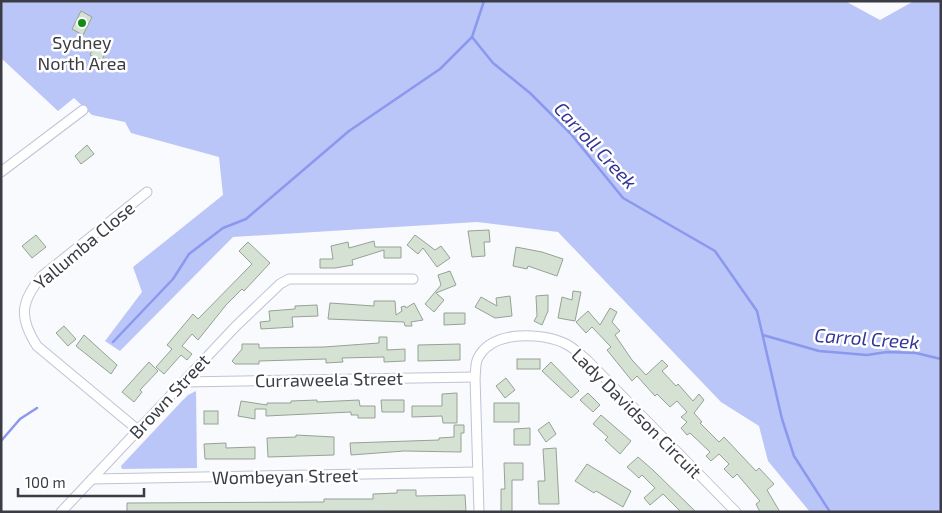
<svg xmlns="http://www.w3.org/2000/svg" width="942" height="513" font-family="'Exo 2',sans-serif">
<rect width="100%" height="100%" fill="#f9fafd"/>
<!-- green -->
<g fill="#bbc6f8">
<path d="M1,1H845L880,20L914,1H941V512H810L768,461L759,426L721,402L558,232L477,222L233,237L120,351L105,341L142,292L133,267L223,195L219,157L131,133L125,122L92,115L74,98L58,111L1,58Z"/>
<path d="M196,391L197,468L122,469L121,466L181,402L188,395Z"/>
</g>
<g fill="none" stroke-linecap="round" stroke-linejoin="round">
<!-- stream -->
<g stroke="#8a98ee" stroke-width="2.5">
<path d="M484,1L472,37L493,63L530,93L571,134L623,198L715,251L757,311L782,419L794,456L830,512"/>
<path d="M763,335L819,351L867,355L887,352L916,353L941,359"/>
<path d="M113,342L173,279L189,254L223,228L246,219L349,131L440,69L472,37"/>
<path d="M1,441L20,419L37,408"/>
</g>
</g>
<!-- building -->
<g fill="#d5e2d3" stroke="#95a294">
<path d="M81,11L92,17L83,35L72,29Z"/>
<path d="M95,44L107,49L102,60L90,55Z"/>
<path d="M87,145L94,154L81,164L75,156Z"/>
<path d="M489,230L490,242H484L485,256L472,257L468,231Z"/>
<path d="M36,235L46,247L32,258L22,246Z"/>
<path d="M415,235L435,250L441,246L450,258L437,267L423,248L418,254L407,245Z"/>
<path d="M374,241L375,247H401V258H384V250L352,260L353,265L335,268H320V259H333L331,246L348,242L349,248Z"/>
<path d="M248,242L270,263L244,291L242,289L226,305L198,340L192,334L182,346L192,354L187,360L181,355L164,374L156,367L172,349L167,345L193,314L198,319L252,264L239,251Z"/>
<path d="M516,247L542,252L563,259L557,276L528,266L527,269L513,266Z"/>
<path d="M450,271L456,285L436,293L444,300L434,312L425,304L441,285L438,275Z"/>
<path d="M573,291L581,292L575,321L558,318L562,297L572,300Z"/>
<path d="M548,295V311L542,325L534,321L537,316L536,296Z"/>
<path d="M510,296L512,316L495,318L475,307L481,297L497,306L496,298Z"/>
<path d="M374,301H395L396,315L402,311L401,307L405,306L406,308L414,303L423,320L411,322L412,326H405L404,322L328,319L330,303L374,306Z"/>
<path d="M317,305L318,316L292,317L293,327L261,329L260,322L270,321L269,311L295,309V306Z"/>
<path d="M610,308L617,312L612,322L620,331L615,335L632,360L646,375L662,360L668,366L662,371L676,386L678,384L693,401L699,394L704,400L694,413L702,422L700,423L719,442L724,437L756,471L759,468L774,484L767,490L780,512H760L756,504L760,501L737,474L733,478L724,469L729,464L719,454L711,461L706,456L710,452L690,433L687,435L681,428L687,422L681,417L687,412L677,401L670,407L657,394L655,396L637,376L632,381L607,350L611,347L592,327L586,333L576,322L588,311L600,325Z"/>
<path d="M444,313H465V324L444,325Z"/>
<path d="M64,326L76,339L68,346L56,333Z"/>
<path d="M84,335L117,365L111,374L76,346Z"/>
<path d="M379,337H387V350L405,349V361L384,362V357L342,358L343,362L326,363V359L259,361V364H235L232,361L242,349V344H259V348L324,347L379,343Z"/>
<path d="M460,344V360L418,361V345Z"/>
<rect x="517" y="359" width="23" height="10"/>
<path d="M149,362L158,371L140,390L142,392L134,402L122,392Z"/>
<path d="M551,362L579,391L571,398L542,371Z"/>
<path d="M506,378L515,390L505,398L496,386Z"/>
<path d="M457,393V423H443L442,416L412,417V406H442V394Z"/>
<path d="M588,393L600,405L593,412L580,400Z"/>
<path d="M317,400V402L359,400L360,406H375V418H358V415H351V412L266,416V409H255V419L238,416L241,401L267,405V403H291V401Z"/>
<path d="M381,400H404V412H382Z"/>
<rect x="494" y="403" width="25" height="19"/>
<rect x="204" y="411" width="14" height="13"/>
<path d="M601,415L631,441L620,454L605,440L608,437L593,424Z"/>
<path d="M549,422L556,434L546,442L538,430Z"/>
<path d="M454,425H464V433H461V452L404,451L351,455L350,443L439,440V438L454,437Z"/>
<path d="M530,428V445H514V429Z"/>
<path d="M296,435L334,437V455L268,457L267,438L296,437Z"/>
<path d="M226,443V448L255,447V459H205L204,444Z"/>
<path d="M556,448L559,504H539L538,481H545L543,449Z"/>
<path d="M638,457L654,471L696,512H681L663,494L650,505L644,498L655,488L642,475L639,478L627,467Z"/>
<path d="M504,463H523V480H512V512H501V489H505Z"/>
<path d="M587,464L631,491L623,507L596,491L594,493L575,481Z"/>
<path d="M397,490H416V496L465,495L466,511L127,512V503L324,502V499H373V494L397,493Z"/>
</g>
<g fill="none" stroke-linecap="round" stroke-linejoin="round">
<!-- street casing -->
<g stroke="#bfc3d4" stroke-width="11">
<g id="street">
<path d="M1,172L83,110"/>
<path d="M184,382L475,377"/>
<path d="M138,430L37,346C19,318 20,302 42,276L147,192"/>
<path d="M92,479L478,472"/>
<path d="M61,512L235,327L280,284L289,279H413"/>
<path d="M479,512L475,377C476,371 475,363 478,358C492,330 542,332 566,344C574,348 581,355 587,360L736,512"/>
</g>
</g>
<!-- street -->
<use href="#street" stroke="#fff" stroke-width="9"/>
</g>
<!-- markers -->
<circle fill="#0f8d19" stroke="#fff" stroke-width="2" cx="82" cy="23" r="5"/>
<g text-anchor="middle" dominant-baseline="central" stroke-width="5" stroke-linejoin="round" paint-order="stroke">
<!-- poi labels -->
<g font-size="18" fill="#3b3c44" stroke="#fff">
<text x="82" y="42">Sydney<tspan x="82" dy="21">North Area</tspan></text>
</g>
<!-- street labels -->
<g font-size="18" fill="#3b3c44" stroke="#fff">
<text transform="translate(84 245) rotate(-40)">Yallumba Close</text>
<text transform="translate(329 379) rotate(-1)">Curraweela Street</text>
<text transform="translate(169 396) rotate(-47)">Brown Street</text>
<text transform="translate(637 413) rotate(45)">Lady Davidson Circuit</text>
<text transform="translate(285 476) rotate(-1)">Wombeyan Street</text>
</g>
<!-- water labels -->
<g font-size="19" font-style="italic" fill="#333597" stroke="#fff">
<text transform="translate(596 145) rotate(47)">Carroll Creek</text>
<text transform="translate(867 338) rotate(4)">Carrol Creek</text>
</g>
</g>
<!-- border -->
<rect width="942" height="513" fill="none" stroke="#3b3c44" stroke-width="5"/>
<!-- scale -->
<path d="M18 488v8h126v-8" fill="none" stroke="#3b3c44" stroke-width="2.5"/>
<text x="25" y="488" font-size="15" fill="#3b3c44" stroke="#ffffff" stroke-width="4" paint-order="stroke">100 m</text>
</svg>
